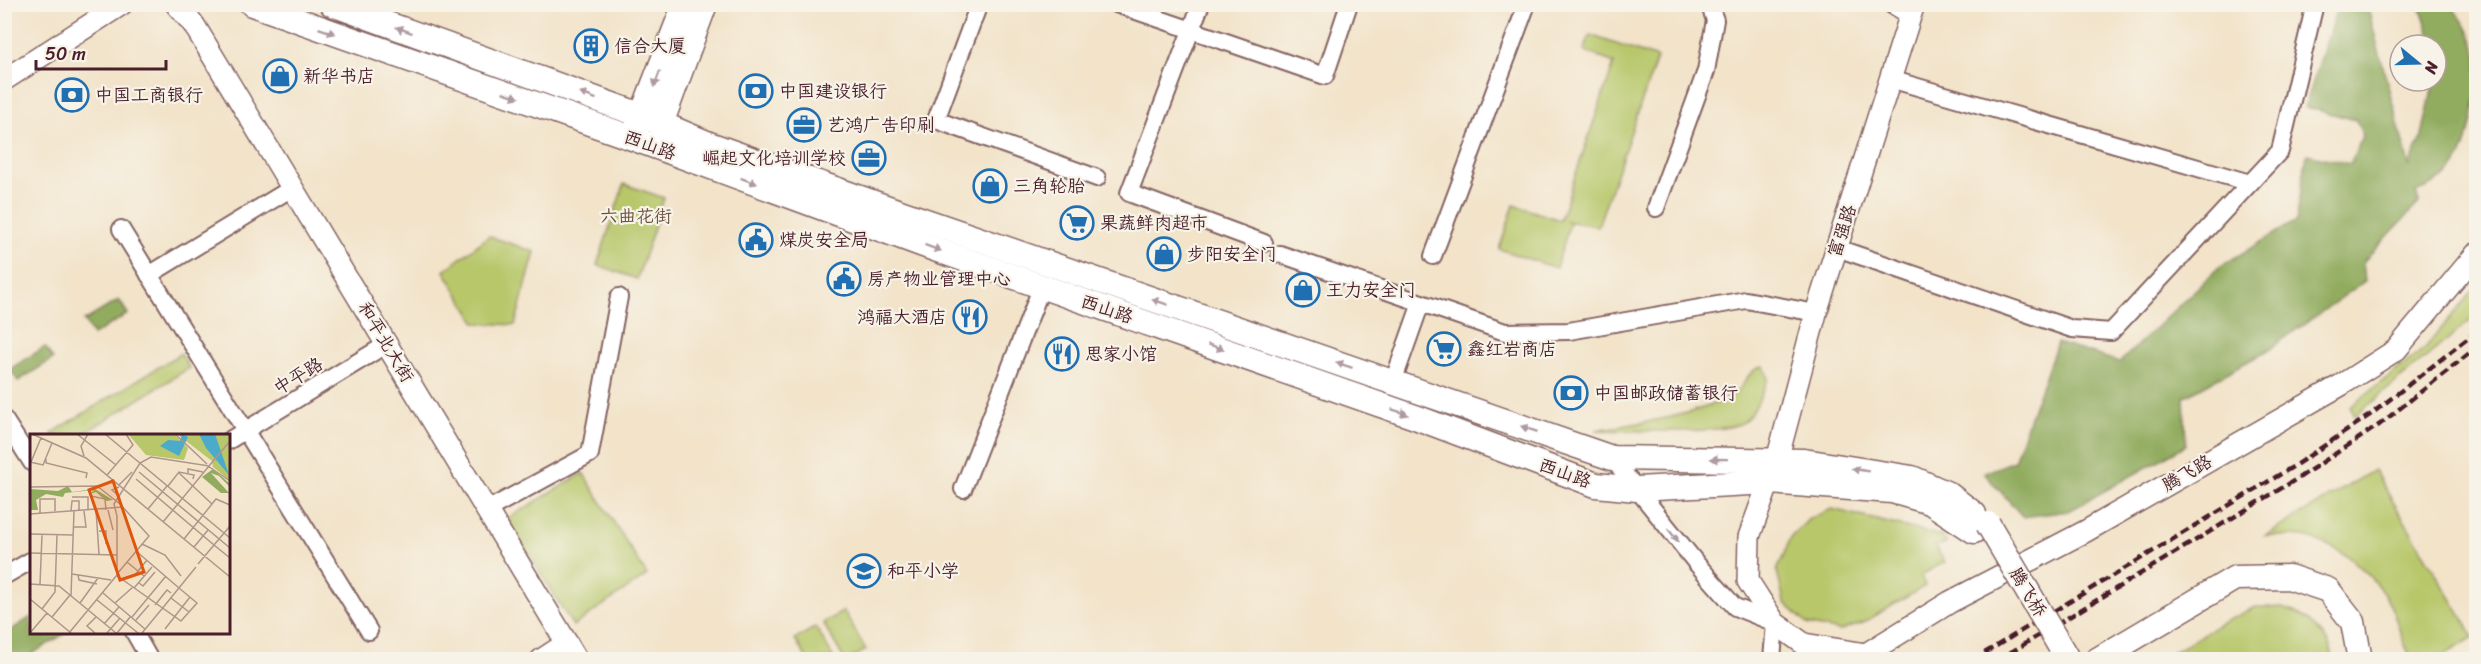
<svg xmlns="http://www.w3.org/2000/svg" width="2481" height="664" font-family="Sriracha,'LXGW WenKai TC',sans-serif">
<rect width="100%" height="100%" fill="#f7f3e8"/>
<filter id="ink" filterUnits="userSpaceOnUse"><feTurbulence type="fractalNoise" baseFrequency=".0167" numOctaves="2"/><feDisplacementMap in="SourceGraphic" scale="12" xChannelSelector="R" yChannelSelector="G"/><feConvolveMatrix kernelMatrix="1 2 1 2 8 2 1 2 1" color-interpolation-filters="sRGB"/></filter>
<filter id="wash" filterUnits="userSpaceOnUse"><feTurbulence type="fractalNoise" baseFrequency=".008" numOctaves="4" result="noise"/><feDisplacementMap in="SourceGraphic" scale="24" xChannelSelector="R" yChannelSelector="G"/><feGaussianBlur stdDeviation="1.35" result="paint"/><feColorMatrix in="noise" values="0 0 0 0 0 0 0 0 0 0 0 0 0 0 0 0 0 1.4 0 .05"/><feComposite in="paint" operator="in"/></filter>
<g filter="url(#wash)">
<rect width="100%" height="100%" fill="#f2e3c9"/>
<!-- green -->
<g fill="#b7c76a" stroke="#80734a" stroke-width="1.5">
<path d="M1590,35L1657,58L1598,226L1565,221L1570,223L1556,268L1499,249L1514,205L1560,220L1614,63L1584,51Z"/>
<path d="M624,184L664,198L637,279L597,265Z"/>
<path d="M489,236L535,252L515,325L476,323L444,271Z"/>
<path d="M2476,287V316L2355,416L2350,407L2425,348Z"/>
<path d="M181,353L189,368L80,436H54L52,433Z"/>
<path d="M1764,366L1768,379C1762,393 1755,415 1741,423C1720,435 1625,430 1596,430C1639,423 1692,417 1731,396C1746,388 1744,371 1764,366Z"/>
<path d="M2374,470L2474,637L2438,659H2412C2402,643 2399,625 2391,607C2376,576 2345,549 2312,539C2298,534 2279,537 2265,536Z"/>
<path d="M583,473L647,575L573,626L507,519Z"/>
<path d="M1832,509L1941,536L1947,543L1935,546L1945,562L1921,575L1925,586L1863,623L1840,631L1807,624L1784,602L1777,571L1791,537L1809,519Z"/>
<path d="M2255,607C2264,608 2276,606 2285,609C2306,614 2331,637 2333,659H2162L2216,626Z"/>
<path d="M844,611L866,650L850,659H844L823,623Z"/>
<path d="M816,627L834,659H807L795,639Z"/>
</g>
<!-- forest -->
<g fill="#91ac5e" stroke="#6e6644" stroke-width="1.5">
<path d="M2338,5H2367L2409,166L2421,140L2434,81H2436V45H2433L2420,5H2449C2462,17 2472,34 2476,52C2481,79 2472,140 2457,164C2447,179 2432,185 2416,193L2419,203L2363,262L2365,281L2268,350L2184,397L2186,445L2069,511L2023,517L1984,473L2014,461L2057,343L2120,362L2219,267L2296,221L2307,154L2350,164L2363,136L2356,120L2305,107Z"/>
<path d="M119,300L128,314L93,335L84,321Z"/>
<path d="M45,347L53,359L18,381L10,369Z"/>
<path d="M31,617L32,632L66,633L24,659H5V634Z"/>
</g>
</g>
<g filter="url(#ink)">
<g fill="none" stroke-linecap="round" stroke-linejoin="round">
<!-- minor casing -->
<g stroke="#856462" stroke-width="20">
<g id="minor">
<path d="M979,4L936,120L1097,178"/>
<path d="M1116,4L1325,76L1349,4"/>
<path d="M1201,4L1129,193L1264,243"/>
<path d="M1890,4L1910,16"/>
<path d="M1890,79L2250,183"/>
<path d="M1656,208L1706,71L1715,20L1709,4"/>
<path d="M121,229L369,631"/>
<path d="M1837,248L2072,329L2111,332L2280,151L2315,4"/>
<path d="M1280,254L1505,332L1569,331L1746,300L1816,313"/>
<path d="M1433,256L1527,4"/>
<path d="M149,275L292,188"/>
<path d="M1393,382L1421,303"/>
<path d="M4,419L32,463"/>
<path d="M228,441L387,344"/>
<path d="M1612,458L1697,564L1735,607L1775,623L1772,660"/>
<path d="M963,489L1042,286"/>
<path d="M487,510L590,454L619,297"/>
<path d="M4,576L32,560"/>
<path d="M134,632L150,660"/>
</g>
</g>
<!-- tertiary casing -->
<g stroke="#856462" stroke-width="24">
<g id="tertiary">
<path d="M176,4L194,25L577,660"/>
<path d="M1914,4L1816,313L1777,460L1749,537L1748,581L1775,623L1804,644L1866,654L1950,602L2086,531L2341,385L2396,350L2476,254"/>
<path d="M4,80L122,4"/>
<path d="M541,660L567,643"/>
</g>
</g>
<!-- secondary casing -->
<g stroke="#856462" stroke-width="27">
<g id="secondary">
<path d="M252,4L635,139L929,247L1418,418L1596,485L1637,489L1769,482L1892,491L1930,502L1974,531"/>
<path d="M332,4L643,116L709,144L894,210L1612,458L1804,461L1912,478L1948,494L1974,514"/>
<path d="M661,124L705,4"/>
<path d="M636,130L685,4"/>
<path d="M2097,660L2235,578L2289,577L2328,590L2353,622L2360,660"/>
</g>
</g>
<!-- minor -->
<use href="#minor" stroke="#fff" stroke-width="16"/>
<!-- tertiary -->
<use href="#tertiary" stroke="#fff" stroke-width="21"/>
<!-- secondary -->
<use href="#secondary" stroke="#fff" stroke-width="24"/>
<!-- rail -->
<g stroke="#4a1f2b" stroke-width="4.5" stroke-dasharray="9 4.5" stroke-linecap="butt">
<path d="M1973,660L2294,466L2370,415L2476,332"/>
<path d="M1998,660L2300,477L2379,425L2476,348"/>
</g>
<!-- secondary-bridge casing -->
<g stroke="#856462" stroke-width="27" stroke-linecap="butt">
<path id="secondary-bridge" d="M1988,524L2068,660"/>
</g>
<!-- secondary-bridge -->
<use href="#secondary-bridge" stroke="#fff" stroke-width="24"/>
</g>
<!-- one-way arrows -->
<defs><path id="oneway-solid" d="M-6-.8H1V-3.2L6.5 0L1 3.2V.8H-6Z" transform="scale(1.5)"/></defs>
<g fill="#ae9aa0">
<use href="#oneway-solid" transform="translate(404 30) rotate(-160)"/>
<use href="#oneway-solid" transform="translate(327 31) rotate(19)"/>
<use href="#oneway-solid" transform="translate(657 79) rotate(111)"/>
<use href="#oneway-solid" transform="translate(511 95) rotate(19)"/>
<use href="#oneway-solid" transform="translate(588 96) rotate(-160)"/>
<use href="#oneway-solid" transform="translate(749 181) rotate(20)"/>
<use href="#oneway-solid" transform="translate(933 248) rotate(20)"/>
<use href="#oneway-solid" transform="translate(1160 302) rotate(-161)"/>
<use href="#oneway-solid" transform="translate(1216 347) rotate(19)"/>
<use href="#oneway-solid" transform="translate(1344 365) rotate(-161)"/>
<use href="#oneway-solid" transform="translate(1400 412) rotate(19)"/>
<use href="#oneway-solid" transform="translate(1529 429) rotate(-161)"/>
<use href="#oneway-solid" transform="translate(1719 459) rotate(-179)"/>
<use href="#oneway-solid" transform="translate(1860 470) rotate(-171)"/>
<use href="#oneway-solid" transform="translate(1673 535) rotate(51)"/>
</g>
</g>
<!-- icons -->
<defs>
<g id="building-ring" transform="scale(1.725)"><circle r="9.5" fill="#f7f3e8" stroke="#1f6fb2" stroke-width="1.5"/><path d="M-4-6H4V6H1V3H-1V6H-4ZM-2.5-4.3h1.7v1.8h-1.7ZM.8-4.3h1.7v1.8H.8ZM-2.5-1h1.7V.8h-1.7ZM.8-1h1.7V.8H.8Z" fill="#1f6fb2"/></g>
<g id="shop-ring" transform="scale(1.725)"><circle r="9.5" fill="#f7f3e8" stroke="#1f6fb2" stroke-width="1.5"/><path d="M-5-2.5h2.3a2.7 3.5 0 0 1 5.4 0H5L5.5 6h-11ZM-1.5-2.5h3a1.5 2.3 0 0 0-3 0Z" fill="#1f6fb2"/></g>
<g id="bank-ring" transform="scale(1.725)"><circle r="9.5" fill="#f7f3e8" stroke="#1f6fb2" stroke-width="1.5"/><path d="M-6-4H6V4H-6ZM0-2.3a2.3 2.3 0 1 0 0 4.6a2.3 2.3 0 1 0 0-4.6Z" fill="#1f6fb2"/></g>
<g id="office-ring" transform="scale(1.725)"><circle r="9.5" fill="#f7f3e8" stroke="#1f6fb2" stroke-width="1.5"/><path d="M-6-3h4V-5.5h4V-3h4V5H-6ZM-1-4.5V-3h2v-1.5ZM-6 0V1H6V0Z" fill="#1f6fb2"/></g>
<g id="supermarket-ring" transform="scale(1.725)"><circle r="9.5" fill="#f7f3e8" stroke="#1f6fb2" stroke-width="1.5"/><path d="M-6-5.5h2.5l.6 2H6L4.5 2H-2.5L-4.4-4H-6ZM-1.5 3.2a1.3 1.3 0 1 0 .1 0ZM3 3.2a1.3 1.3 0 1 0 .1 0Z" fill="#1f6fb2"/></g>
<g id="civic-ring" transform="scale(1.725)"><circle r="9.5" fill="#f7f3e8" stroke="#1f6fb2" stroke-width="1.5"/><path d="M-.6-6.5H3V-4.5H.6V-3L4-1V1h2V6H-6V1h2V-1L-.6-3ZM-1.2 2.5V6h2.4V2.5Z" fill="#1f6fb2"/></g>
<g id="restaurant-ring" transform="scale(1.725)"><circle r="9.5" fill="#f7f3e8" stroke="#1f6fb2" stroke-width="1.5"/><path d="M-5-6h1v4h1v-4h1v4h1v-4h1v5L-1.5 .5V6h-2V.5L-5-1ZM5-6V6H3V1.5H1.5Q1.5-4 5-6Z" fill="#1f6fb2"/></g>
<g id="school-ring" transform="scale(1.725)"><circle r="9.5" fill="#f7f3e8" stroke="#1f6fb2" stroke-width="1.5"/><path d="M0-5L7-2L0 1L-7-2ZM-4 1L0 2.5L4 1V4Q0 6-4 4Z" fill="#1f6fb2"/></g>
</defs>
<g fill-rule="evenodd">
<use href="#building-ring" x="591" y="46"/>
<use href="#shop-ring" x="280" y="76"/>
<use href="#bank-ring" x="756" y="91"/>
<use href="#bank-ring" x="72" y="95"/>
<use href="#office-ring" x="804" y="125"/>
<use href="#office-ring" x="869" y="158"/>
<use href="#shop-ring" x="990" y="186"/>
<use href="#supermarket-ring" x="1077" y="223"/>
<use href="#civic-ring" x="756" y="240"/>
<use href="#shop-ring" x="1164" y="254"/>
<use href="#civic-ring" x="844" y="279"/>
<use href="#shop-ring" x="1303" y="290"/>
<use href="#restaurant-ring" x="970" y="317"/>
<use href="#supermarket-ring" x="1444" y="349"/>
<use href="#restaurant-ring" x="1062" y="354"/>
<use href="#bank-ring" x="1571" y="393"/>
<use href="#school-ring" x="864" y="571"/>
</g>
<g text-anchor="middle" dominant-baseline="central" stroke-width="4.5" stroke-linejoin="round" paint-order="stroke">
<!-- poi labels -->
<g font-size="18" fill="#4a1f2b" stroke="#f7f3e8" text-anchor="start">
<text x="614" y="46">信合大厦</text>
<text x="303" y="76">新华书店</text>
<text x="779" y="91">中国建设银行</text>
<text x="95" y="95">中国工商银行</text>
<text x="827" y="125">艺鸿广告印刷</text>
<text x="846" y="158" text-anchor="end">崛起文化培训学校</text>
<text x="1013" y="186">三角轮胎</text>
<text x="1100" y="223">果蔬鲜肉超市</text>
<text x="779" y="240">煤炭安全局</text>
<text x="1187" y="254">步阳安全门</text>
<text x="867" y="279">房产物业管理中心</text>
<text x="1326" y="290">王力安全门</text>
<text x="947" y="317" text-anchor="end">鸿福大酒店</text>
<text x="1467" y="349">鑫红岩商店</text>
<text x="1085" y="354">思家小馆</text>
<text x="1594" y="393">中国邮政储蓄银行</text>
<text x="887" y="571">和平小学</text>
</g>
<!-- street labels -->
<g font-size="18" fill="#4a1f2b" stroke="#f7f3e8">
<text transform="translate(650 145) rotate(20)">西山路</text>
<text transform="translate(1842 231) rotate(-72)">富强路</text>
<text transform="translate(1107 309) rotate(19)">西山路</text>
<text transform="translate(386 342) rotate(59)">和平北大街</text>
<text transform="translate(298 376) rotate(-31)">中平路</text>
<text transform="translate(1565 473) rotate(20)">西山路</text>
<text transform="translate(2187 473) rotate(-30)">腾飞路</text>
<text transform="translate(2028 592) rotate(59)">腾飞桥</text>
</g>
<!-- park labels -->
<g font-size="18" fill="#6b513e" stroke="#f7f3e8">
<text x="636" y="216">六曲花街</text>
</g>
</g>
<!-- overview -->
<g transform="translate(30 434)">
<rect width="200" height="200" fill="#f2e3c9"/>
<path d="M98,0H144L158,14L154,26L116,21ZM147,0H199V46L183,33L182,27Z" fill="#b7c76a"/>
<path d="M183,35L199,49V52L189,42L181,39L199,59H191L172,43ZM38,52L42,58L65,55L83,66L76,67L66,58L60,60L64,56L35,59L33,63L16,60L6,66L8,76H0V55L28,57Z" fill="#91ac5e"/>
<path d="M152,0L158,3L149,22L130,12L138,6L150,7ZM169,0H185L199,41L176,14Z" fill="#4babca"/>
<path fill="none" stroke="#af958a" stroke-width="1.5" d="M2,0L56,24L200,143M47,0L86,31M75,0L200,104M145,0L159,13M159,13L177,30M54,22L51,12L58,0M16,25V29L57,39L56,44M0,28L13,31L22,9M1,28L11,4M178,32L200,47M109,38L200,114M149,39L182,70M158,39V35L173,38M77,41L103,11L96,0M106,45L184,111M89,51L102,38M138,52L149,38L164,41L163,45M0,53L67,52L90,70L119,102L87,140M89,53L82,56L90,63M61,62L75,65L76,76M42,63H58V76M118,75L137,52M66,76L69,120M78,76L83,96M41,77L42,67H49V77M10,79V65H25V77M0,80L93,73M133,88L179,32M43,93H56L54,77M69,97H76V110M0,100L43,101M154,105L186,65L200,71M112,110L135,121L151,142M184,111L200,124M164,113L178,96M106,117L149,154M0,119L87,121M97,128L114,142M168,130L200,92M42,140L81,146M48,141L49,146L67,150M86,141L151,187L167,169L149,154M104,142L117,126M109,149L113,152L125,138M0,150L29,152L86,199M10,150L12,101M104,154L122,133M73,159L115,195M41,162L44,77M141,164L159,178M0,165L41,199M67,166L108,199M50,169L68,144M85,169L103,153M125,171L137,156L141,159M12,175L25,158L27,101M131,176L166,133M22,183L40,161M102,183L136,142M106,186L119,171M74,190L89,173M135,195L160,163M0,199L17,179M39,199L87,141V82L84,70L110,29L121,23L179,32L200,7M65,199L57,192L66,183M77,199L90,184M87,199L101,182M112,199L131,176"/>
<path fill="#e0560e" fill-opacity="0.15" stroke="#e0560e" stroke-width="3" d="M83,47L114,138L90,146L59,56Z"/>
<rect width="200" height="200" fill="none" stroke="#4a1f2b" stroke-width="3"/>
</g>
<!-- margin -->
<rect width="2481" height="664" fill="none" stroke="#f7f3e8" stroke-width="24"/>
<!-- north arrow -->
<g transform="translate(2418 63) rotate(109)"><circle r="28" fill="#f7f3e8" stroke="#b29e9c" stroke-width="1.5"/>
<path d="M0-4.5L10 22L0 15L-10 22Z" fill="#1f6fb2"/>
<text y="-9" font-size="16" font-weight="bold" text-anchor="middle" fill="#4a1f2b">N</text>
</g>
<!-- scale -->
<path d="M36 60v9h130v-9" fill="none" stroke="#4a1f2b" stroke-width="3"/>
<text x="45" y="60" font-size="18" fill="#4a1f2b" stroke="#f7f3e8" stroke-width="4.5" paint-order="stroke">50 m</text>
</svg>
